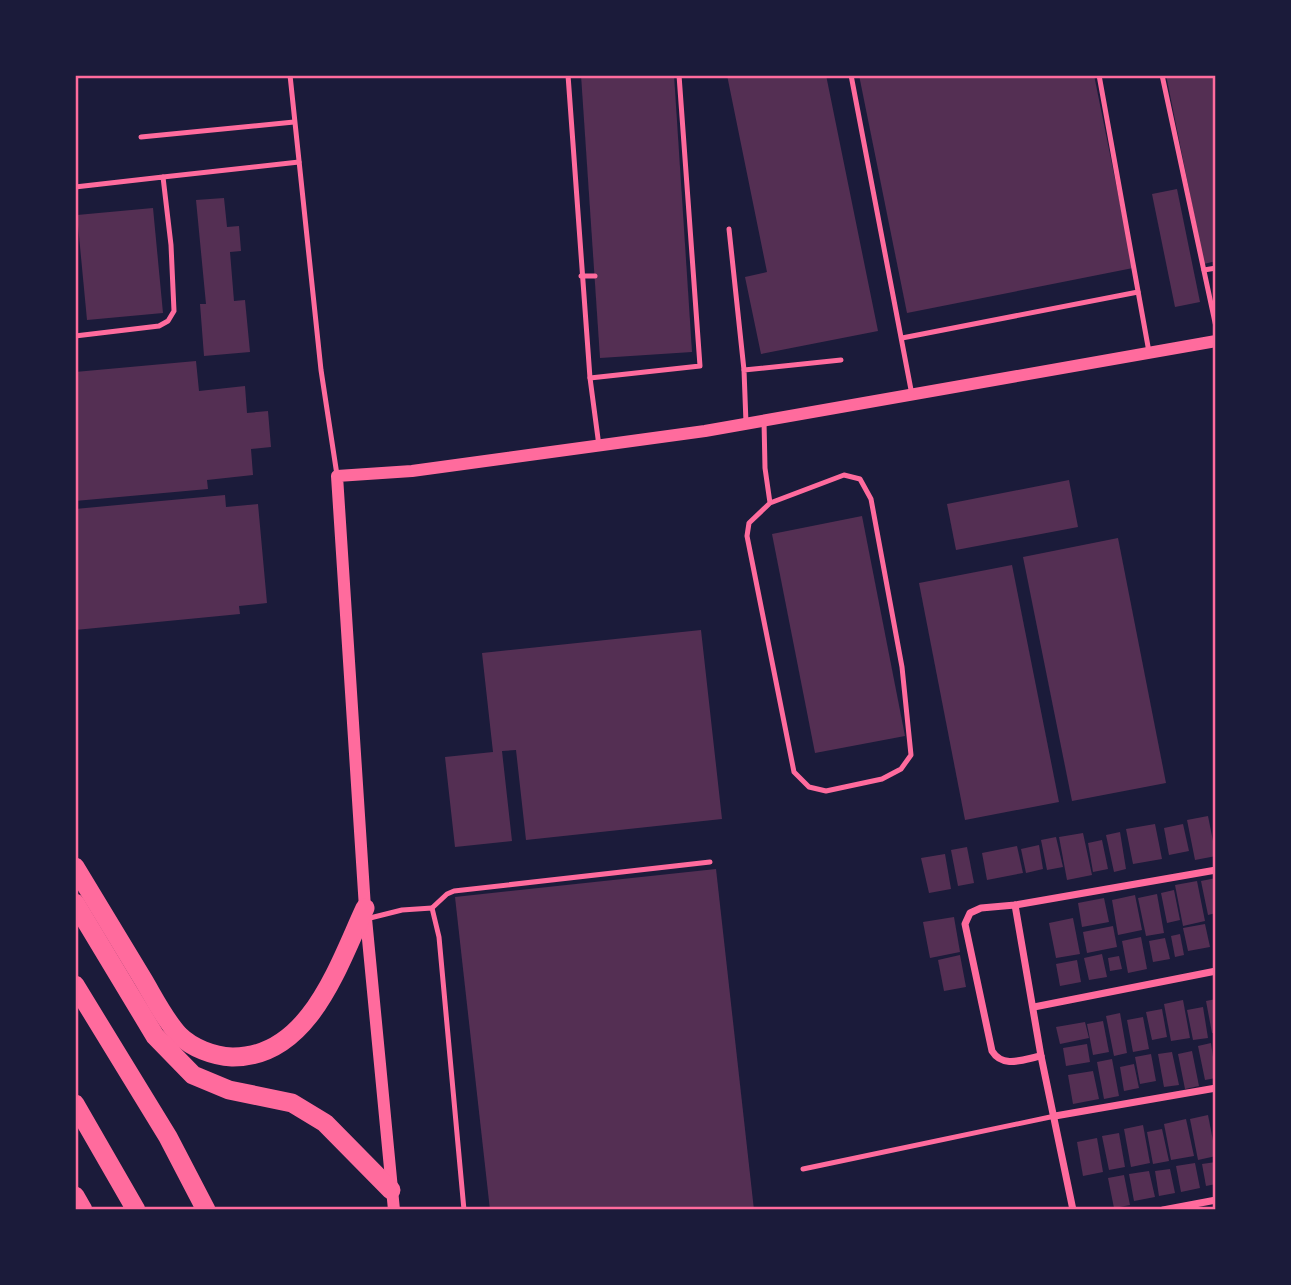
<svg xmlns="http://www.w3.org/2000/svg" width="1291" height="1285" font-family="Bitter,serif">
<rect width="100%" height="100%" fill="#1b1b3a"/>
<!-- building -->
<g fill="#542f53">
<path d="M581,75H674L692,352L600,358Z"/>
<path d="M727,75H826L878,331L761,354L745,277L767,272Z"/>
<path d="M859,75H1094L1133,268L907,313Z"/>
<path d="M1166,75H1216V261L1204,264Z"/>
<path d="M1177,189L1200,302L1175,307L1152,194Z"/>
<path d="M224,198L227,227L239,226L241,251L230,252L234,301L245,300L250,352L204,356L200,304H206L196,200Z"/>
<path d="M153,208L163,313L87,320L77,215Z"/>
<path d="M196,361L199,391L245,386L247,413L268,411L271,447L251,449L253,475L207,480L208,489L75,501V372Z"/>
<path d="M1069,480L1078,527L956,550L947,504Z"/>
<path d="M225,495L226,507L258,504L267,603L239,606L240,614L75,630V509Z"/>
<path d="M862,516L905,736L815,753L772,534Z"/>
<path d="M1118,538L1166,783L1072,801L1023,557Z"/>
<path d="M1012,565L1059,802L965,820L919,583Z"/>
<path d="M701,630L722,819L526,840L516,750L502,751L512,841L455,847L445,757L493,752L482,653Z"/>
<path d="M1208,816L1216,856L1195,860L1187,820Z"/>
<path d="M1155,824L1162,859L1133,864L1126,829Z"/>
<path d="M1183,824L1189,851L1169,855L1164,828Z"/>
<path d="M1120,832L1126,869L1114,872L1106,835Z"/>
<path d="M1083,833L1092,875L1067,880L1059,837Z"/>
<path d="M1056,837L1063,867L1047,870L1041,840Z"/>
<path d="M1102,840L1108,869L1093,872L1088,843Z"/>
<path d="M1039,845L1043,869L1026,873L1021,849Z"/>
<path d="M1017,846L1023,873L987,880L982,853Z"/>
<path d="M967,847L974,883L958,886L951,850Z"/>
<path d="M945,854L951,889L929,893L921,858Z"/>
<path d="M716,869L754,1210H490L455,897Z"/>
<path d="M1216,878V913L1208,915L1201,881Z"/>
<path d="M1197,881L1205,921L1183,926L1175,885Z"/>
<path d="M1174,890L1180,920L1167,923L1161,893Z"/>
<path d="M1157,894L1164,933L1146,936L1138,898Z"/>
<path d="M1135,895L1142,930L1118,935L1112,900Z"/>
<path d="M1104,898L1109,922L1082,927L1078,903Z"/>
<path d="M954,917L960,952L930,958L923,922Z"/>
<path d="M1073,918L1080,954L1056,958L1049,923Z"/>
<path d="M1205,924L1210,947L1188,951L1183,928Z"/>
<path d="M1113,926L1117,947L1087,953L1083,932Z"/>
<path d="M1180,934L1184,955L1175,957L1171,936Z"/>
<path d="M1141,937L1147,969L1128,973L1122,941Z"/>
<path d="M1165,938L1170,959L1153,962L1149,941Z"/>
<path d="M1102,954L1107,977L1089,980L1084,958Z"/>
<path d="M960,955L966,987L944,991L938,960Z"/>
<path d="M1119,956L1122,969L1110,971L1108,958Z"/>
<path d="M1077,960L1081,982L1060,986L1056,964Z"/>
<path d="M1216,999V1033H1212L1206,1001Z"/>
<path d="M1183,1000L1190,1038L1171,1041L1164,1004Z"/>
<path d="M1203,1007L1208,1038L1193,1040L1187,1010Z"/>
<path d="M1162,1009L1167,1037L1152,1040L1146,1012Z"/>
<path d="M1120,1013L1127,1053L1114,1056L1106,1016Z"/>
<path d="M1143,1017L1149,1049L1133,1052L1127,1020Z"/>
<path d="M1103,1021L1109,1052L1093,1055L1087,1024Z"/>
<path d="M1085,1022L1089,1038L1060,1044L1056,1027Z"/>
<path d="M1211,1043L1216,1078L1205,1080L1198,1046Z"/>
<path d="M1087,1044L1090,1062L1066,1066L1063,1048Z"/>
<path d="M1192,1051L1199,1086L1185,1089L1178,1054Z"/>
<path d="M1172,1052L1179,1085L1164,1087L1158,1054Z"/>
<path d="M1151,1054L1156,1081L1140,1084L1135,1057Z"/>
<path d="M1112,1059L1119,1096L1104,1099L1097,1062Z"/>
<path d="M1134,1064L1139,1088L1124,1091L1120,1067Z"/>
<path d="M1093,1071L1099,1099L1073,1104L1068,1075Z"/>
<path d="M1208,1115L1216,1156L1198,1160L1190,1119Z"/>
<path d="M1186,1119L1194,1156L1171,1160L1164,1124Z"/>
<path d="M1143,1125L1150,1163L1131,1167L1124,1129Z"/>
<path d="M1162,1129L1169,1161L1153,1164L1147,1132Z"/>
<path d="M1119,1133L1125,1167L1109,1170L1102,1136Z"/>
<path d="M1097,1138L1103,1172L1083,1176L1077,1142Z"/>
<path d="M1216,1162V1184L1206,1186L1202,1164Z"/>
<path d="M1195,1163L1200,1188L1181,1192L1176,1166Z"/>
<path d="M1170,1169L1175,1193L1159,1196L1155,1171Z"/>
<path d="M1149,1171L1155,1197L1134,1201L1129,1174Z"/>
<path d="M1124,1175L1130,1205L1114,1208L1108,1178Z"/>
</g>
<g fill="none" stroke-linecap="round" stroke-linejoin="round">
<!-- service -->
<g stroke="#ff6b9d" stroke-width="5">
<path d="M290,75L321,370L337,475"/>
<path d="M568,75L590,378L700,366L679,75"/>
<path d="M851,75L912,395"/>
<path d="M1099,75L1149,352"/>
<path d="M1162,75L1216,327"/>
<path d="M141,137L294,122"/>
<path d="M163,177L299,162"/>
<path d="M75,187L163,177L171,245L174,311L168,321L159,326L75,336"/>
<path d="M729,229L744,370"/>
<path d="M1204,270L1216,268"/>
<path d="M581,276H595"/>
<path d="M902,338L1138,292"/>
<path d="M590,378L599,446"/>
<path d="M764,421L765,468L770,503L844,475L860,479L871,499L902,667L911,755L901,769L882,779L826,791L809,787L794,772L747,536L749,523L770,503"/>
<path d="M746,423L744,370L841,360"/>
<path d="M432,908L447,894L454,891L710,862"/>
<path d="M366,919L402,910L432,908L439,937L464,1210"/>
<path d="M803,1169L1055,1116"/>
</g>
<!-- minor -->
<g stroke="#ff6b9d" stroke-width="7">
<path d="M1015,905L1041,1056L1073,1210"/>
<path d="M1034,1007L1216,971"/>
<path d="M1041,1056C1024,1059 1003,1069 992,1051L965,924L970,913L981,908L1015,905L1216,870"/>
<path d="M1055,1116L1216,1088"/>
<path d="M1163,1210L1216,1200"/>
</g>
<!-- tertiary -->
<path stroke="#ff6b9d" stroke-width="12" d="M394,1210L365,908L337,476L412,471L705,431L1216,341"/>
<!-- motorway -->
<g stroke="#ff6b9d" stroke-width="19">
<path d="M75,867C98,905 121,943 144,981C154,998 165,1020 179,1035C192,1048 213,1056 232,1057C309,1058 338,966 365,908"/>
<path d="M75,903L155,1036L193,1075L229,1090L292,1103L325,1123L391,1190"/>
<path d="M75,985L168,1137L206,1210"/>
<path d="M75,1104L136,1210"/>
<path d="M75,1196L83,1210"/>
</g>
</g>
<!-- border -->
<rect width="1291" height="1285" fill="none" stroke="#1b1b3a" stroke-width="154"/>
<rect x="77" y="77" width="1137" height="1131" fill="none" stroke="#ff6b9d" stroke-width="2.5"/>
</svg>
